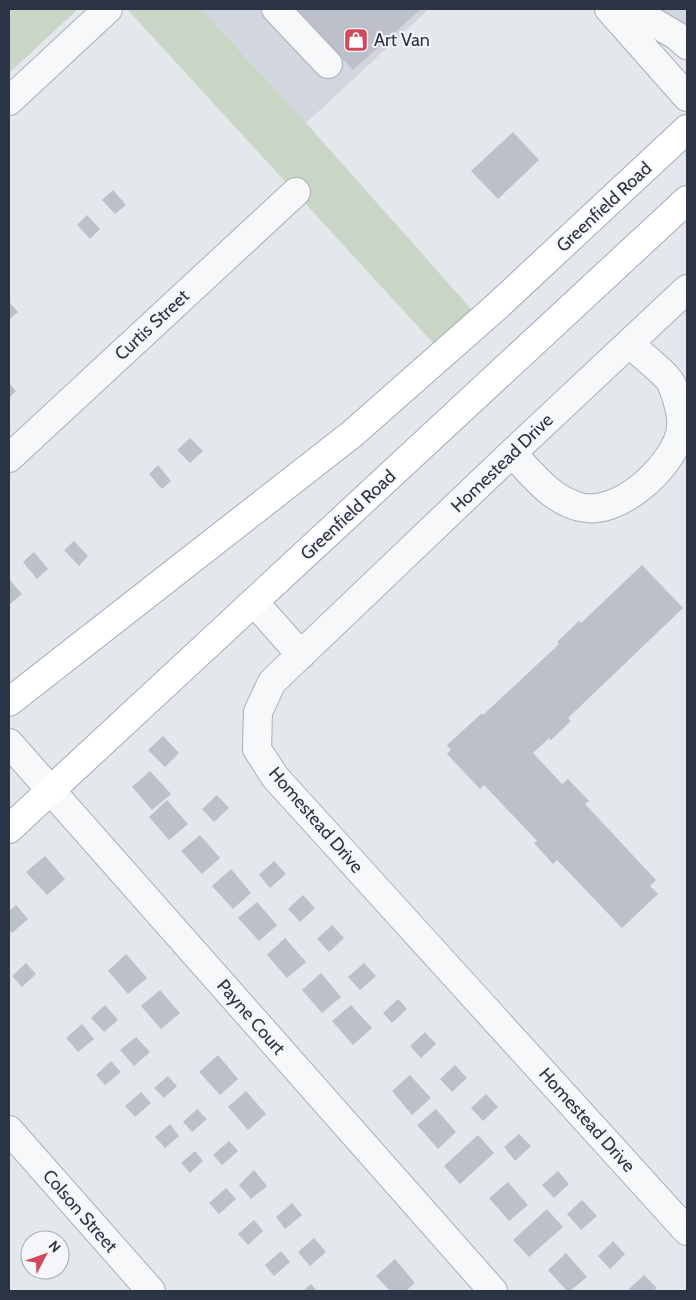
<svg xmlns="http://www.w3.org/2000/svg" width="696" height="1300" font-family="Cabin,sans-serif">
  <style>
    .built { fill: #d2d6de }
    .green { fill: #c9d6c5 }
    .building { fill: #bbc0ca }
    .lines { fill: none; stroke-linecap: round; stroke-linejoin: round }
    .minor-casing { stroke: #a9aeb7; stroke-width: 30 }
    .major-casing { stroke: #a3abb8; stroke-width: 30 }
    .minor { stroke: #f7f8fa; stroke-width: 28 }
    .major { stroke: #fff; stroke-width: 28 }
    .labels { text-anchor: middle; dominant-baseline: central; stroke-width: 4; stroke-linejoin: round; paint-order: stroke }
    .poi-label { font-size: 18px; fill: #2b3445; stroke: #f4f6f9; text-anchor: start }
    .street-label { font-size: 18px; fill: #2b3445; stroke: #f4f6f9 }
  </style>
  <rect width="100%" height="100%" fill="#e4e7ec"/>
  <path class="built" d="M201,9H429L306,123Z
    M652,9H687V34Z"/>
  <path class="green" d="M9,9H78L9,73Z
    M127,9H201L306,123L472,310L434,344Z"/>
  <path class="building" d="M297,9H421L353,70Z
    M513,132L539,160L498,199L471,171Z
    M113,190L126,205L115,214L102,200Z
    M87,215L100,229L90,239L77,225Z
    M9,302L18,312L9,320Z
    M9,383L16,391L9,398Z
    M190,438L203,451L190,463L177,450Z
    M158,465L171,481L162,489L149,474Z
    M74,541L88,556L79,566L64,550Z
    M34,552L48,569L37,579L23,562Z
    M642,565L683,608L568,718L571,721L551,740L549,738L533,753L562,784L568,779L589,801L585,804L656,880L650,886L658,894L622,928L557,860L553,864L534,843L537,841L484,785L480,789L447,754L451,750L447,745L482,713L483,715L559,644L557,642L579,621L581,623Z
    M9,579L22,594L10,604L9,603Z
    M163,736L179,753L165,767L148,750Z
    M150,771L171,794L152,810L132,787Z
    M217,795L229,808L214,822L202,809Z
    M167,800L188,824L169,840L149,817Z
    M200,835L220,858L202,874L181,851Z
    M45,856L65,879L47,895L26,872Z
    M274,861L286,874L270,888L259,875Z
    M231,869L251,893L233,909L212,886Z
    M303,895L315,908L300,922L288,909Z
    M257,902L277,925L259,941L238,918Z
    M16,905L28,919L12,933L9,929V911Z
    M332,925L344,938L329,952L317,939Z
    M285,938L306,962L287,978L267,955Z
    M126,954L147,978L128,994L108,971Z
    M26,963L36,974L22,987L12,976Z
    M364,963L376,976L360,990L348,977Z
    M321,973L341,997L322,1013L302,990Z
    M160,990L180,1013L161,1029L141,1006Z
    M398,999L407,1009L392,1023L383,1013Z
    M105,1005L118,1020L104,1032L91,1018Z
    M351,1005L372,1028L353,1045L332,1021Z
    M82,1024L94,1039L78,1052L66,1038Z
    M425,1032L436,1044L421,1058L410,1046Z
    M136,1037L150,1052L134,1066L120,1050Z
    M218,1055L238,1079L220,1095L199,1072Z
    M111,1061L121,1072L105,1085L96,1075Z
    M455,1065L467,1078L452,1092L440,1079Z
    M410,1075L431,1098L412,1115L392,1091Z
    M168,1076L177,1086L164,1098L154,1088Z
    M246,1091L266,1114L248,1130L228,1107Z
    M141,1092L151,1103L135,1117L125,1106Z
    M486,1094L498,1107L483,1121L471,1108Z
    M197,1109L207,1119L192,1132L183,1122Z
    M436,1109L456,1132L438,1149L417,1125Z
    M170,1124L179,1136L165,1148L155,1137Z
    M519,1134L531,1146L515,1161L504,1147Z
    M478,1135L494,1153L460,1184L444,1166Z
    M229,1141L238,1151L222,1165L213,1155Z
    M195,1151L203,1161L190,1173L181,1163Z
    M254,1170L267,1186L251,1199L239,1185Z
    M558,1171L569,1184L554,1198L542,1185Z
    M508,1182L528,1205L509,1221L489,1198Z
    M226,1188L236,1199L219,1214L209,1203Z
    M582,1200L597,1216L581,1230L567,1214Z
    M292,1203L302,1215L285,1229L276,1217Z
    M547,1209L563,1227L529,1257L513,1240Z
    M254,1220L263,1231L248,1245L238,1234Z
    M314,1238L326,1252L310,1266L298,1252Z
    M613,1241L625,1254L610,1269L598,1256Z
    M281,1251L290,1262L274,1276L265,1265Z
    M566,1253L587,1277L570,1291H567L548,1270Z
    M395,1259L415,1283L406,1291H390L376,1276Z
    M644,1275L657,1288L653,1291H631L629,1289Z
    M311,1284L317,1291H303Z"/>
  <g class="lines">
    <defs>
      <path id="minor" d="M276,9L328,64
        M609,9L687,97
        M631,9L677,36L687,45
        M9,101L108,9
        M687,289L512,453L272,682L258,712L257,749L275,777L687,1231
        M512,453C532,474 551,500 580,507C618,517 670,469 680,434C684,418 678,400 672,385C669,376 638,352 629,343
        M9,458L296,192
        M254,602L301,655
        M9,743L493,1291
        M9,1130L151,1291"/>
      <path id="major" d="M9,702L352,434L495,308L687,129
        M9,829L687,200"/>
    </defs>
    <use href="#minor" class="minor-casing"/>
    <use href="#major" class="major-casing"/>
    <use href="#minor" class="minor"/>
    <use href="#major" class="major"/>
  </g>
  <defs>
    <symbol id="shop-square" viewBox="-11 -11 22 22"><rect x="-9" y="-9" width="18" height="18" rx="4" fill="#d1495b" stroke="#f4f6f9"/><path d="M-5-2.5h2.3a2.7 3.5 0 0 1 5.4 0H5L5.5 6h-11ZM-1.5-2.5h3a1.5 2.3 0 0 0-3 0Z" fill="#fff"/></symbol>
  </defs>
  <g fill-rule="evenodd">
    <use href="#shop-square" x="342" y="26" width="28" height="28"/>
  </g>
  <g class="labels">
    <g class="poi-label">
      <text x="374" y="40">Art Van</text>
    </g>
    <g class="street-label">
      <text transform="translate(604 207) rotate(-43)">Greenfield Road</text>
      <text transform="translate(152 325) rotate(-43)">Curtis Street</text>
      <text transform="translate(502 463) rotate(-44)">Homestead Drive</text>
      <text transform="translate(348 515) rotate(-43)">Greenfield Road</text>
      <text transform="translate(316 820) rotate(49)">Homestead Drive</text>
      <text transform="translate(251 1017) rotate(49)">Payne Court</text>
      <text transform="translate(587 1120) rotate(48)">Homestead Drive</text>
      <text transform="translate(80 1211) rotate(49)">Colson Street</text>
    </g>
  </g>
  <rect width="696" height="1300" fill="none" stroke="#2b3445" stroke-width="20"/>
  <g transform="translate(45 1255) rotate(49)"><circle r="24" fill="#f4f6f9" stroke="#a4a8b1"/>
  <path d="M0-4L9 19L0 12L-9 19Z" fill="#d1495b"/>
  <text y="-8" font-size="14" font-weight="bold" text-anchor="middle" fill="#2b3445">N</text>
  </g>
</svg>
